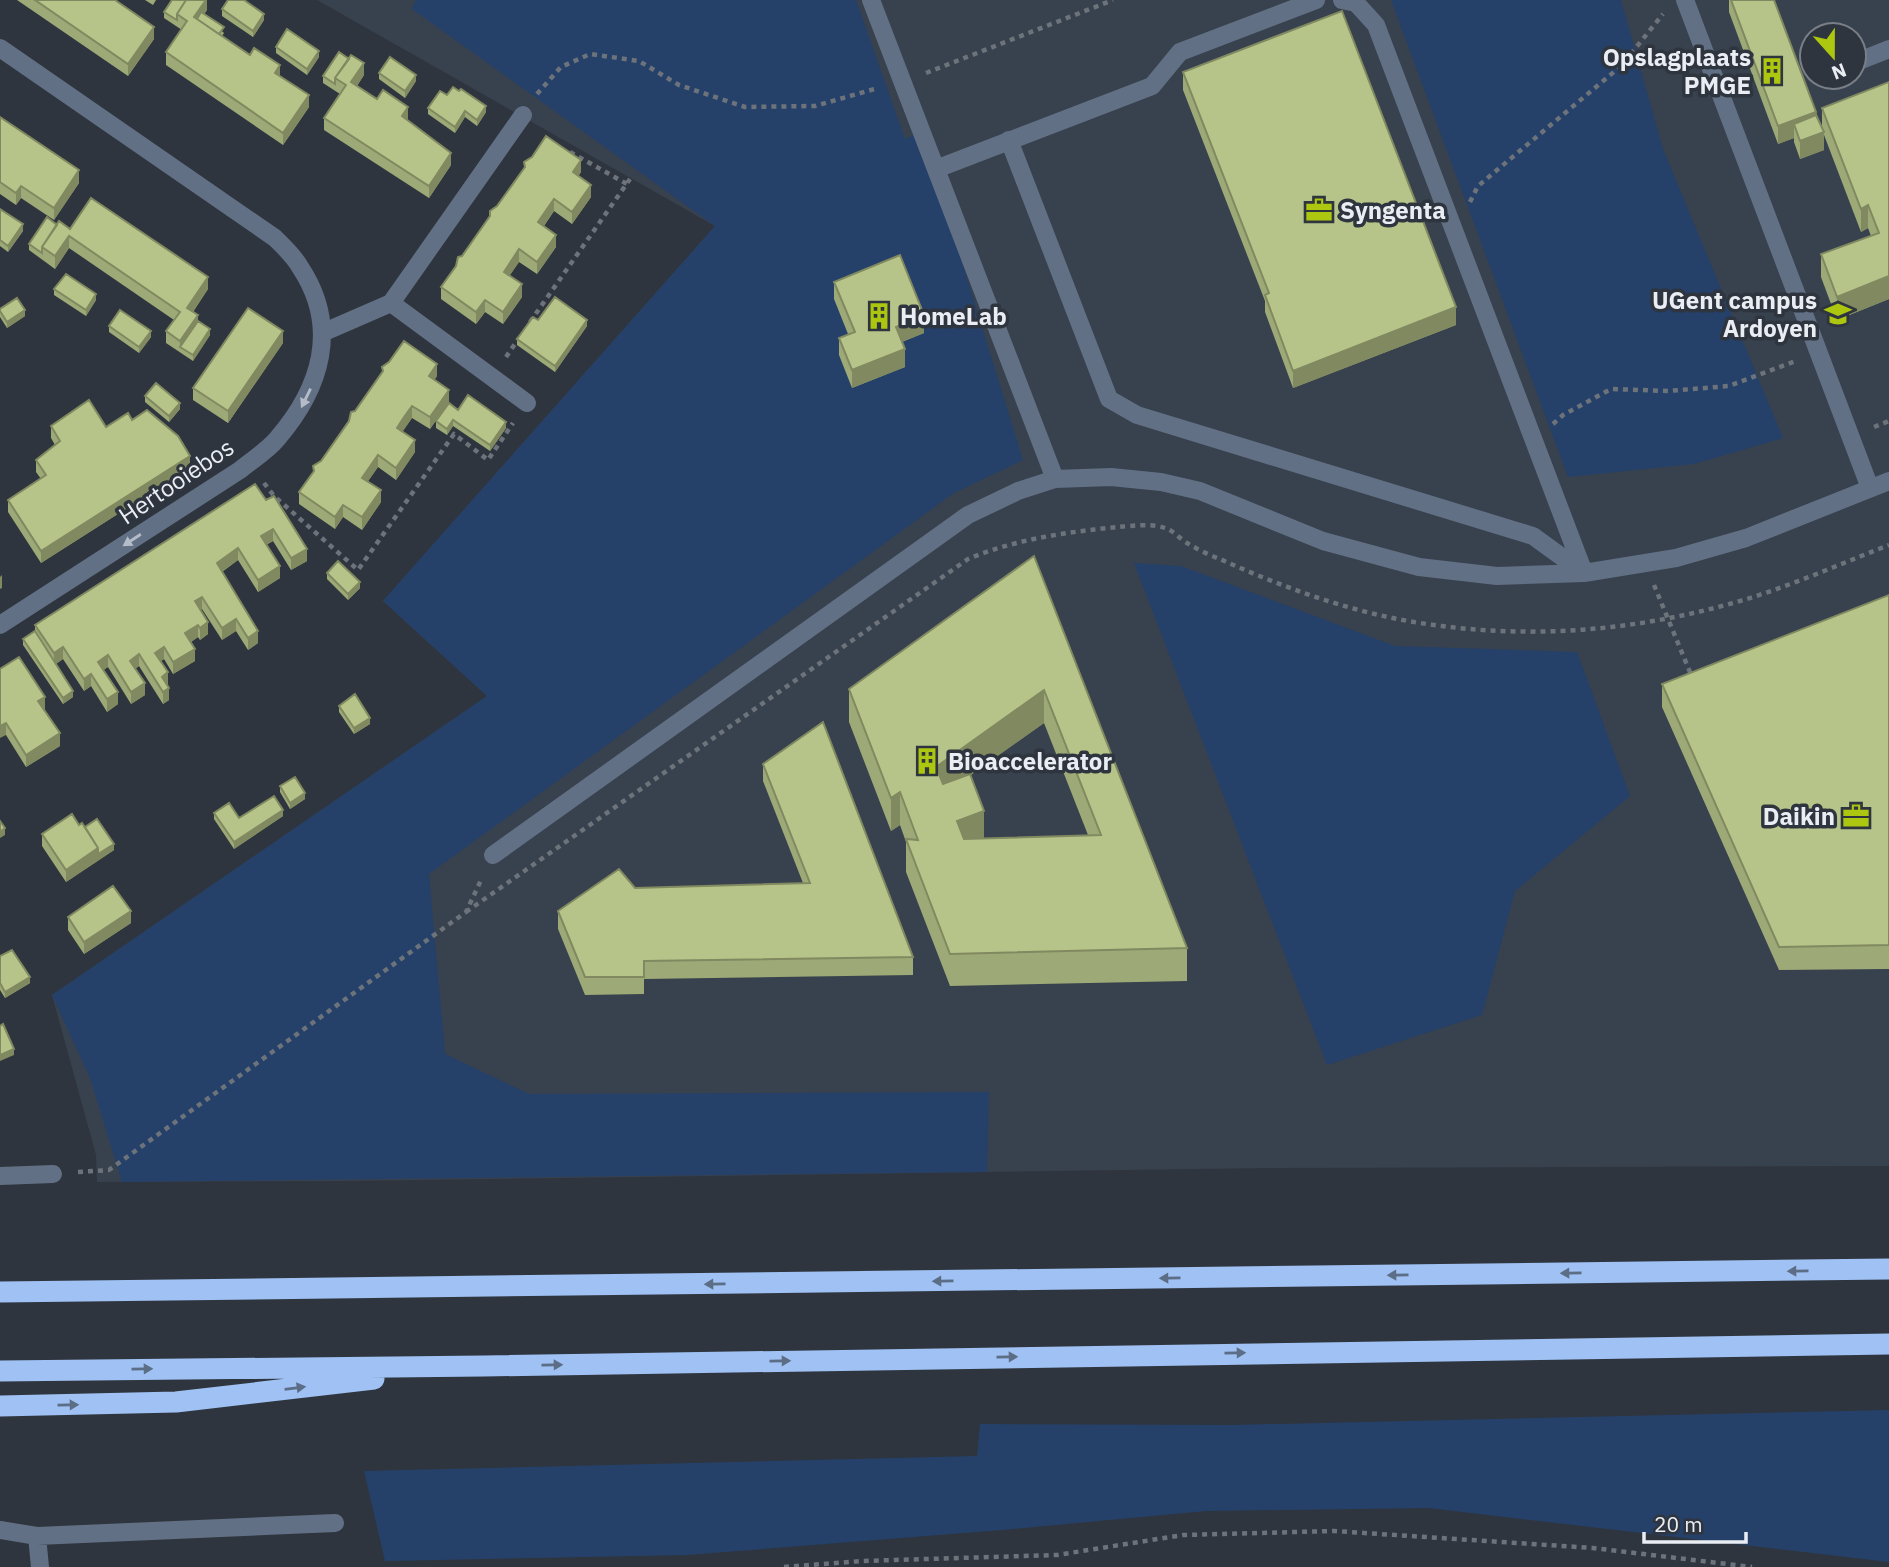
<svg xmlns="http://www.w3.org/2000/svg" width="1889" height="1567" font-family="'IBM Plex Sans',sans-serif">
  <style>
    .built { fill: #38414e; fill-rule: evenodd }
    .green { fill: #25416a }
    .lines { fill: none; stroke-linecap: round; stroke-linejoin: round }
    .path { stroke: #6d737b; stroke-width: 4.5; stroke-dasharray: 5 5; stroke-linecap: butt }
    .minor { stroke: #627085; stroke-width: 18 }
    .highway { stroke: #9fc1f3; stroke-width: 21 }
    .wall { fill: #9da976; fill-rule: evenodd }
    .shaded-wall { fill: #808960 }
    .building { fill: #b7c489; stroke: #808960; stroke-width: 2; fill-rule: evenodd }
    .oneway { fill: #b4bcc8 }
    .oneway2 { fill: #5c6d86 }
    .labels { text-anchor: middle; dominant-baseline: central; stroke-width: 7; stroke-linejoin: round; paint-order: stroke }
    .poi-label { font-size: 24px; font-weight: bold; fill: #eaeef4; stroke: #2f353e; text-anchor: end }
    .street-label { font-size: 24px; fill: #eaeef4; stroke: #2f353e }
  </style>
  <rect width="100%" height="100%" fill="#2f353e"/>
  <path class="built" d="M317,0H1889V1166L1276,1168L342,1181L97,1182L96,1155L52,995L487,696L383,601L715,226ZM1812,35H1854V77H1812Z"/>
  <path class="green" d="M416,0H856L905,139L922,132L1023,460L954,493L429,874L445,1054L529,1094L989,1092L987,1172L122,1182L90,1078L52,995L487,696L383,601L715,226L412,9Z
    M1391,0H1621L1663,149L1783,438L1694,464L1568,477Z
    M1134,563L1181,566L1395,646L1577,652L1630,796L1515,891L1482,1015L1327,1065Z
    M1889,1410V1562L1429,1508L1206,1511L1002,1530L687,1555L385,1561L364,1471L977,1456L980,1424L1232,1425Z"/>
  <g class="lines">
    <path class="path" d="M926,73L1113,0
      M537,94L561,67L590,54L639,61L679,85L745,107L815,106L878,88
      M570,152L627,184
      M1470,202L1478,186L1621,66L1663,14
      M530,322L630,179
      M506,357L519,338
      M1553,424L1563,415L1611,389L1668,391L1729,386L1796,361
      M1874,427L1889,421
      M264,483L274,496L358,570L454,434L488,460L513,423
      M1654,585L1692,677
      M466,912L968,559C1016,539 1067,532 1118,527C1131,526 1152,523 1165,528C1173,530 1180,539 1187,543C1197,549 1209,555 1220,559C1291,591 1364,617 1442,626C1542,639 1644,629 1740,601C1791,586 1840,564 1889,545
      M78,1172L109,1170L466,912L482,878
      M784,1567L862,1561L1057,1555L1183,1535L1334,1531L1593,1548L1752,1567"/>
    <path class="minor" d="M871,0L1055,479
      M1342,0L1356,3L1376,25L1583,570
      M1685,0L1870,488
      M0,48L275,238C284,247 294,256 300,267C340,327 321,388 277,439C267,451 252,460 240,470L0,625
      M1854,63L1889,49
      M1009,140L1109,399L1137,415L1533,536L1584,573
      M936,169L1152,86L1180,52L1316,0
      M391,303L527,403
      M322,333L391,303L523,115
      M493,855L968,515L1018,491L1055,479L1111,477L1161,482L1200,491L1323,541L1419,567L1497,576L1584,573L1676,558L1746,538L1889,481
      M0,1176L53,1174
      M0,1530L37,1536L40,1567
      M37,1536L335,1523"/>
    <path class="highway" d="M0,1292L1889,1269
      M0,1371L484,1366L1889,1344
      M0,1406L176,1402L374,1379"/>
  </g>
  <path class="wall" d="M17,0H115L154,39L128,76Z
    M145,0H156L153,5Z
    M207,0V10L204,14L224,33L222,36L280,76L309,107L283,145L166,65V52L182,30L164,18V12Z
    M1729,0H1774L1822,128V108L1889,82V299L1837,320L1821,277V254L1871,236L1868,228L1861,232L1824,135V150L1800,159L1794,142V138L1778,144L1729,12Z
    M222,9L264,20L253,37L222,16Z
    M276,47L319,57L307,75L276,53Z
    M1183,72L1456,325L1293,388L1265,312V301L1183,90Z
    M379,73L416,81L405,98L379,79Z
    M364,75L357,86L408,119L407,120L451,165L429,198L324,130V118L340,94L323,83V76Z
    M447,95L486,112L477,126L465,117L455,133L428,114V108Z
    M0,117L79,183L54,220L21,198L16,205L0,194Z
    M524,162L581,172L578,176L591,197L572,224L554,211L544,226L556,247L537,274L519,262L509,276L522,297L503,324L485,312L476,324L441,299V287L490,217V211L497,206L524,168Z
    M0,209L23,231L8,252L0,246Z
    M57,225L70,229L208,289L193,312L198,321L210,335L193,361L166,343V331L174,320L69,248L55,269L29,250V244Z
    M834,282L924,333L902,342L905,367L852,388L839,355V338L848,334L834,299Z
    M54,289L96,300L86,316L54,295Z
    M0,309L25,316L7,328L0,317Z
    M538,320L587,326L555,372L517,345V339Z
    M109,326L151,337L139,353L109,332Z
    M283,343L228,423L193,400V388Z
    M437,376L434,380L449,402L430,429L412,418L404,429L402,431L415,452L396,480L378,467L368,481L381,502L362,530L343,517L335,529L299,504V492L313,472V466L321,461L355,411Z
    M145,396L180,409L169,422L145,402Z
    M458,410L506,428L490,451L453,426L447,435L436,428V421Z
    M132,420L190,468L41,563L8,512V500L41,479L36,472V460L55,445L51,438V426L106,427Z
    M255,484L307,561L291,570L273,541L266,545L280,578L258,592L238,560L222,572L258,643L248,650L236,631L222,640L202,609L200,610L208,634L200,640L198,637L191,642L195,661L173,674L164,659L161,661L168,684L169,700L163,704L139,666L135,669L145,695L131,704L108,667L103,670L118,704L107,712L91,686L84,691L63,659L56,664L73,697L63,704L23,645V639L35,631V625Z
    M1034,556L1187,948V981L950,986L906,872V842L900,825L891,831L849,722V689ZM1044,723L1088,835L984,839L970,775Z
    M327,573L360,588L348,600L327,579Z
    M1889,595V969L1779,970L1662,707V684Z
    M0,669L45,709L44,710L60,746L26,767L6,735Z
    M339,706L370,724L354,734L339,712Z
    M763,764L913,957V975L644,979V994L585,995L558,929V911L635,888L803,883L763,781Z
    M280,786L305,799L290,809L280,792Z
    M214,813L239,818L283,816L234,849L214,819Z
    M79,825L85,827L114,850L66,882L42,846V834Z
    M68,917L131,923L84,954L68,930Z
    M0,956L30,983L5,998L0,990Z"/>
  <path class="shaded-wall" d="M206,0H207V10L197,25L194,17Z
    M264,14V20L253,37V31Z
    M154,27V39L128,76V64Z
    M319,51V57L307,75V69Z
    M364,63V75L351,94V82Z
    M280,65V77L275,73Z
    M416,75V81L405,98V91Z
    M309,95V107L283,145V133Z
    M486,106V112L477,126V120Z
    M408,107V119L402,128V116Z
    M465,111V117L455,133V127Z
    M1816,112V130L1794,124V138L1778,144V126Z
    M1824,132V150L1800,159V141Z
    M451,153V165L429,198V186Z
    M581,160V172L573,184V172Z
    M79,170V183L54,220V208Z
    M591,185V197L572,224V212Z
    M21,186V198L16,205V193Z
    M554,199V211L538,234V222Z
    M1868,205V228L1861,232V209Z
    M23,224V231L8,252V246Z
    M556,235V247L537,274V262Z
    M69,236V248L55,269V256Z
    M519,249V262L504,284V272Z
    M1889,276V299L1837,320V297Z
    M208,277V289L187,320V308Z
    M522,284V297L503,324V312Z
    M96,294V300L86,316V310Z
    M485,300V312L476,324V312Z
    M1456,307V325L1293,388V371Z
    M25,310V316L7,328V322Z
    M198,315V328L180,347V341Z
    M924,315V333L896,344V327Z
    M587,320V326L555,372V366Z
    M210,329V335L193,361V355Z
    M151,331V337L139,353V347Z
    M283,331V343L228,423V411Z
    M905,349V367L852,388V370Z
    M437,364V376L429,388V376Z
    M449,390V402L430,429V417Z
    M180,403V409L169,422V416Z
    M412,406V418L397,440V428Z
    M453,420V426L447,435V429Z
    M506,422V428L490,451V445Z
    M415,440V452L396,480V468Z
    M378,455V467L362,490V478Z
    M190,456V468L41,563V551Z
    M381,490V502L362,530V517Z
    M343,505V517L335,529V517Z
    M273,529V541L261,548V536Z
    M238,548V560L217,575V563Z
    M307,549V561L291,570V558Z
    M280,566V578L258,592V580Z
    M2,575V588L0,589V577Z
    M360,582V588L348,600V594Z
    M202,597V609L195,614V601Z
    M236,619V631L222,640V628Z
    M208,622V634L200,640V628Z
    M198,625V637L185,646V633Z
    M258,631V643L248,650V638Z
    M63,647V659L54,665V653Z
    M164,647V659L155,665V653Z
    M195,649V661L173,674V662Z
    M139,654V666L130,673V661Z
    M108,655V667L98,674V662Z
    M168,672V684L162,689V677Z
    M91,674V686L84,691V679Z
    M145,683V695L131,704V692Z
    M169,688V700L163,704V692Z
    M1044,690V723L936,800V767Z
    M73,691V697L63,704V698Z
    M118,692V704L107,712V699Z
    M45,697V709L38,713V701Z
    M370,718V724L354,734V728Z
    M6,723V735L0,738V726Z
    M60,733V746L26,767V755Z
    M900,792V825L891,831V798Z
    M305,793V799L290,809V803Z
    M283,810V816L234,849V842Z
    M984,811V844L957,854V821Z
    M5,828V835L0,838V832Z
    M114,844V850L66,882V870L98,848Z
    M131,911V923L84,954V942Z
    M30,977V983L5,998V992Z
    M14,1049V1055L0,1061V1055Z"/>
  <path class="building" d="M35,0H115L154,27L128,64Z
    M172,0H186L177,14V20L164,12Z
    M186,0H206L194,17L250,55L254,48L280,65L275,73L309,95L283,133L166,52L187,21L177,14Z
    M228,0H244L264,14L253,31L222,9Z
    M1731,0H1774L1816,112L1778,126Z
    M1342,11L1456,307L1293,371L1265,295L1269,293L1183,72Z
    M201,12L224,27L219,34L197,19Z
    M287,29L319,51L307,69L276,47Z
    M339,52L349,59L335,78V84L323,76Z
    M351,55L364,63L351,82L377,99L383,90L408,107L402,116L451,153L429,186L324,118L346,85L335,78Z
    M390,57L416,75L405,91L379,73Z
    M1889,82V276L1837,297L1821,254L1879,233L1868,205L1861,209L1822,108Z
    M453,87L459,91L461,89L486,106L477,120L465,111L455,127L428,108L440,91L447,95Z
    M1816,115L1824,132L1800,141L1794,124Z
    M0,117L79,170L54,208L21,186L16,193L0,182Z
    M546,136L581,160L573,172L591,185L572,212L554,199L538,222L556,235L537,262L519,249L504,272L522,284L503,312L485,300L476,312L441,287L456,266L458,257L462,256L490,216V211L497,206L525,167L524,162L532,157Z
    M91,198L208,277L187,308L198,315L180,341L166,331L180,312L69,236L55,256L42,247L59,221L70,229Z
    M0,209L23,224L8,246L0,240Z
    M47,217L57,225L42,247V253L29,244Z
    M900,255L924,315L896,327L905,349L852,370L839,338L855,332L834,282Z
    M66,274L96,294L86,310L54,289Z
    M555,297L587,320L555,366L517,339L533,317L538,320Z
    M17,298L25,310L7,322L0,311V309Z
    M248,308L283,331L228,411L193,388Z
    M120,310L151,331L139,347L109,326Z
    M198,321L210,329L193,355L180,347Z
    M404,341L437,364L429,376L449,390L430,417L412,406L404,417L397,428L415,440L396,468L378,455L362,478L381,490L362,517L343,505L335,517L299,492L314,471L313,466L321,461L349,421L351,412L355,411L383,371L382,367L389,362Z
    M156,383L180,403L169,416L145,396Z
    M468,395L506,422L490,445L453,420L447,429L436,421L449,403L458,410Z
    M89,400L106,427L128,413L132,420L147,410L178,436L190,456L41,551L8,500L46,475L36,460L60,441L51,426Z
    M255,484L266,500L274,496L307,549L291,558L273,529L261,536L280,566L258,580L238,548L217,563L258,631L248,638L236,619L222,628L202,597L195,601L208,622L200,628L198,625L185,633L195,649L173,662L164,647L155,653L168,672L162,677L169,688L163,692L139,654L130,661L145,683L131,692L108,655L98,662L118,692L107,699L91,674L84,679L63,647L54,653L35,625Z
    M1034,556L1187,948L950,954L906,839L918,840L900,792L891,798L849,689ZM1044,690L1101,835L964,839L957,821L984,811L970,774L943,784L936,767Z
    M338,561L360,582L348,594L327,573Z
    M1889,595V945L1779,947L1662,684Z
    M35,631L73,691L63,698L23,639Z
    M19,657L45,697L38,701L60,733L26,755L6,723L0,726V669Z
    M355,694L370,718L354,728L339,706Z
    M823,722L913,957L644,961V977H585L558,911L619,869L635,888L810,883L763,764Z
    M295,777L305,793L290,803L280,786Z
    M274,796L283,810L234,842L214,813L229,803L239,818Z
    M72,814L79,825L82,823L98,848L66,870L42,834Z
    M97,819L114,844L98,854V848L85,827Z
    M0,821L5,828L0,832Z
    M113,886L131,911L84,942L68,917Z
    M12,950L30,977L5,992L0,983V956Z
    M3,1024L14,1049L0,1055V1026Z"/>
  <defs><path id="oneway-solid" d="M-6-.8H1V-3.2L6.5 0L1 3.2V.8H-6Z" transform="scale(1.75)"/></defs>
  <g class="oneway">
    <use href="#oneway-solid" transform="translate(306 398) rotate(116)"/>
    <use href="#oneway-solid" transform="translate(132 540) rotate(147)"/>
  </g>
  <g class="oneway2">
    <use href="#oneway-solid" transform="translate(1798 1271) rotate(179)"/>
    <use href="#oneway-solid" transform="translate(1571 1273) rotate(179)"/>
    <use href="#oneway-solid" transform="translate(1398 1275) rotate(179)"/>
    <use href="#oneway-solid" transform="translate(1170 1278) rotate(179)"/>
    <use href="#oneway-solid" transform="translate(943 1281) rotate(179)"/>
    <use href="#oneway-solid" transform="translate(715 1284) rotate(179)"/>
    <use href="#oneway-solid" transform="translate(1235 1353) rotate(-1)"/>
    <use href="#oneway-solid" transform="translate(1007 1357) rotate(-1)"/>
    <use href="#oneway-solid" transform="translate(780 1361) rotate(-1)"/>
    <use href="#oneway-solid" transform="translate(552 1365) rotate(-1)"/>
    <use href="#oneway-solid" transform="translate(142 1369) rotate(-1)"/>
    <use href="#oneway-solid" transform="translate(295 1388) rotate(-7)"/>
    <use href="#oneway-solid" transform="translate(68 1405) rotate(-1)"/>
  </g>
  <defs>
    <symbol id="building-bare" viewBox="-9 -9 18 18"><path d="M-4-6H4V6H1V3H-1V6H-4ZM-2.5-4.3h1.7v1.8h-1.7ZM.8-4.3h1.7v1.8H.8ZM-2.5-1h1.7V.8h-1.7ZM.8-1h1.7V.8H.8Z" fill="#adc60f" stroke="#2f353e" stroke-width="2.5" paint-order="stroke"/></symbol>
    <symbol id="office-bare" viewBox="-9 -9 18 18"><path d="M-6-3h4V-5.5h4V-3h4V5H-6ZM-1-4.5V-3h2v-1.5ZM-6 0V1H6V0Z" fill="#adc60f" stroke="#2f353e" stroke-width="2.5" paint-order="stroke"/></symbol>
    <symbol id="university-bare" viewBox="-9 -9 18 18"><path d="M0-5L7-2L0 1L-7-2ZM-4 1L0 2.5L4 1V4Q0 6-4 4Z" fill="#adc60f" stroke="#2f353e" stroke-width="2.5" paint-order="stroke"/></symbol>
  </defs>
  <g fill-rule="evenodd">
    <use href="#building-bare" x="1753" y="52" width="38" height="38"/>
    <use href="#office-bare" x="1300" y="191" width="38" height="38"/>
    <use href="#university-bare" x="1819" y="295" width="38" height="38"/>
    <use href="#building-bare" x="860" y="297" width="38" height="38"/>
    <use href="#building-bare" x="908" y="742" width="38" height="38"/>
    <use href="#office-bare" x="1837" y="797" width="38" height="38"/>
  </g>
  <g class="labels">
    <g class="poi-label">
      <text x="1751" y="57">Opslagplaats<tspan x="1751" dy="28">PMGE</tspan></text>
      <text x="1340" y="210" text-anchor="start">Syngenta</text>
      <text x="1817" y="300">UGent campus<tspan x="1817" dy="28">Ardoyen</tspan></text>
      <text x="900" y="316" text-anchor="start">HomeLab</text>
      <text x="948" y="761" text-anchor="start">Bioaccelerator</text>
      <text x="1835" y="816">Daikin</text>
    </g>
    <g class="street-label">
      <text transform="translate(176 481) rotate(-34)">Hertooiebos</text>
    </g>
  </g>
  <g transform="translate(1833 56) rotate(159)"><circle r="33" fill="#2f353e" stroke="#7a7f87" stroke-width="2"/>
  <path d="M0-5L12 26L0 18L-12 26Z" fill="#adc60f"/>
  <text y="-10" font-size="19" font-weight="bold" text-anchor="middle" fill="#eaeef4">N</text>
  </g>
  <path d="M1644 1532v10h102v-10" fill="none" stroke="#eaeef4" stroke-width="3.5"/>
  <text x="1654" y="1532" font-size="21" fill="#eaeef4" stroke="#2f353e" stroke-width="5" paint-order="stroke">20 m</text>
</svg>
